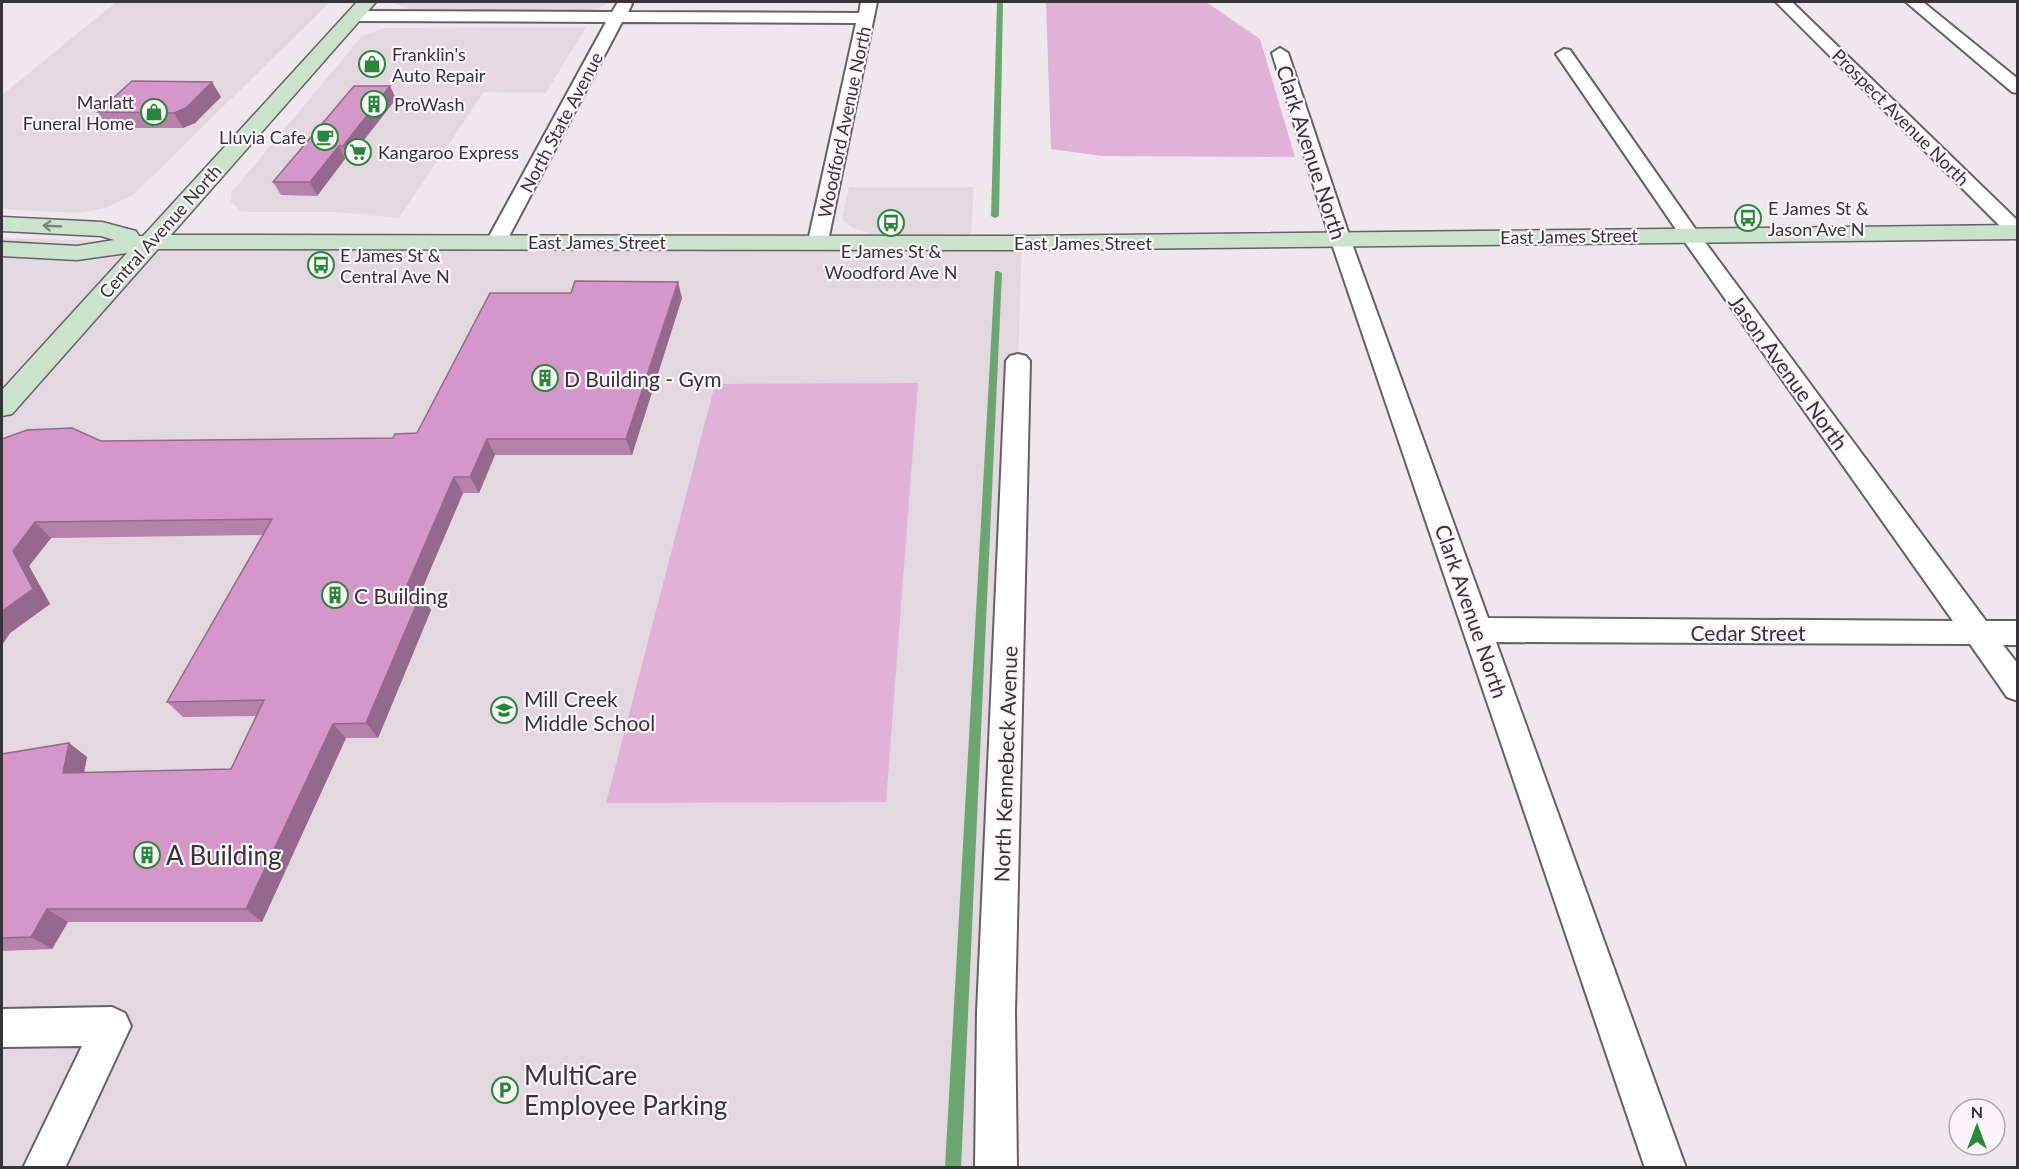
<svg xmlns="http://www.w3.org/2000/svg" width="2019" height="1169" font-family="Lato,sans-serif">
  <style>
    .built { fill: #e3d7e0 }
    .green { fill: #e1b1d7 }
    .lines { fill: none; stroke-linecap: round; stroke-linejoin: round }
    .stream { fill: #6ca670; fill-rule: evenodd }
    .minor-casing { stroke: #666165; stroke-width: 4 }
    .secondary-casing { stroke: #666165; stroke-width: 3 }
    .minor { fill: #fff; fill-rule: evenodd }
    .secondary { fill: #cbe3cd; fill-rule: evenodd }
    .wall { fill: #b781ad }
    .shaded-wall { fill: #95698d }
    .building { fill: #d596c9; stroke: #95698d; stroke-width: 1.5 }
    .oneway { stroke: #79837a }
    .labels { text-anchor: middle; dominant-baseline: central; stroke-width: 4.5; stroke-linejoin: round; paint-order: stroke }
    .far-poi-label { font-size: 18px; fill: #363436; stroke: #fbf5fa; text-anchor: start }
    .far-street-label { font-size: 18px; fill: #363436; stroke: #fbf5fa }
    .street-label { font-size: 21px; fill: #363436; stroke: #fbf5fa }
    .poi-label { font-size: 21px; fill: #363436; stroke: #fbf5fa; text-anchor: start }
    .near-poi-label { font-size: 26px; fill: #363436; stroke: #fbf5fa; text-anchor: start }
  </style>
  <rect width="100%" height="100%" fill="#eee8ed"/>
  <path class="built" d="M116,2H330L133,195L105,208L77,213L2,209V95Z
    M392,2H611L593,11L409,10L410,9Z
    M586,27L546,93L484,92L399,218L334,212H253L241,211L231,202V193L362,36L385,28Z
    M849,187H974L971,234H871L851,227L842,219Z
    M2,238L149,242L1022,243L996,1012V1167H2Z"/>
  <path class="green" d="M1046,2H1206L1260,39L1295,157L1102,156L1051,149Z
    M918,383L886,802L606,803L715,384Z"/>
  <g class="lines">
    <path class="stream" d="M997,2H1003L999,216L995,218L991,216Z
      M995,271H998L1002,273L961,1168H945Z"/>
    <defs>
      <path id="minor" d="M618,2H630L632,4L628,12L859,13L861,2H877L828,241L825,245L818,247L811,245L808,241L856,23L622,22L506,242L503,246L496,248L489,246L486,242L606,22L353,21L345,16L353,11L612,12Z
        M1776,2H1792L2018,221V239L2011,237Z
        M1906,2H1923L2018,79V93L2012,92Z
        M1280,48L1288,53L1351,241L1488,618L1953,621L1682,238L1556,54L1564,49L1570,50L1696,230L1986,621H2018V645H2003L2018,664V701L2007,697L1970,644L1496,642L1686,1168H1645L1331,241L1272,53Z
        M1018,354L1026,356L1030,361L1015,1012L1017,1168H975L977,1012L1006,361L1010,356Z
        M112,1007L125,1013L131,1026L65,1168H23L82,1046L2,1047V1009Z"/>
      <path id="secondary" d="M357,2H376L171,235L1022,236L2018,225V239L1022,250L158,249L12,414L2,416V390L127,253L77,260L2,256V242L77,246L114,240L101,236L2,231V217L102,222L136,231L139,236H143Z"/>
    </defs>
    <use href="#minor" class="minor-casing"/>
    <use href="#secondary" class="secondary-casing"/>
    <use href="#minor" class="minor"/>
    <use href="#secondary" class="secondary"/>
  </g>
  <path class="wall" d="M390,86L396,99L349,159H345L317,196L281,195L273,182Z
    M221,97L195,123L183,128H108L98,112Z
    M682,298L632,455H495L479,493H463L420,594H421L431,610L378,738H346L262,922H68L52,949L2,951V754L69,743L87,757L84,773L231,769L257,716L183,717L167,702L263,535L51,538L29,566L50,604L10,633L2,645V440L101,441L393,438L417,433Z"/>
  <path class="shaded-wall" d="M212,82L221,97L195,123L183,128L174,113Z
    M390,86L396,99L349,159L343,146Z
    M339,146L345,159L317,196L310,182Z
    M678,282L682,298L632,455L626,439Z
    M487,439L495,455L479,493L470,477Z
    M454,477L463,493L413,610L403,595Z
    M35,522L51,538L29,566L50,604L10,633L2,645V611L13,551Z
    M421,594L431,610L378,738L366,723Z
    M333,724L346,738L262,922L246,909Z
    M69,743L87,757L81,787L63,773Z
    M47,909L68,922L52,949L31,937Z"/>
  <path class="building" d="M132,81L212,82L186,108L174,113L98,112Z
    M354,86H390L343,146H339L310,182H273Z
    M575,281L678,282L626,439H487L470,477H454L403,595L421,594L366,723L333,724L246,909H47L31,937L2,938V754L69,743L63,773L231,769L264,700L167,702L272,519L35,522L13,551L33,589L2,611V439L27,430L72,428L101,441L393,438L395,434L417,433L490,293H571Z"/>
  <defs><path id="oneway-shaft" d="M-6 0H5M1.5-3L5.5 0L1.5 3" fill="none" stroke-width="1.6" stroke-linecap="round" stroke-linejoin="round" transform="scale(1.5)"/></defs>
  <use class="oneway" href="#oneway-shaft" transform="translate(52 226) rotate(-177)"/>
  <defs>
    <symbol id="shop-ring" viewBox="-11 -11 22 22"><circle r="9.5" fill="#fbf5fa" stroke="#2a8739" stroke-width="1.5"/><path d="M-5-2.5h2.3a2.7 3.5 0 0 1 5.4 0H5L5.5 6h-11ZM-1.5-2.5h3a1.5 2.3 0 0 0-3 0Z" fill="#2a8739"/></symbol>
    <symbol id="building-ring" viewBox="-11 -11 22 22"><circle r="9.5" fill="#fbf5fa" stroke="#2a8739" stroke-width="1.5"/><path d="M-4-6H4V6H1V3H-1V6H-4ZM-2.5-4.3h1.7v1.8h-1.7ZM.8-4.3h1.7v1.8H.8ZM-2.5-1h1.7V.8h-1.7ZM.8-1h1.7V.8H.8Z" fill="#2a8739"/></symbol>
    <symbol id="cafe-ring" viewBox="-11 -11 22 22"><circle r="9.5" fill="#fbf5fa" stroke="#2a8739" stroke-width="1.5"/><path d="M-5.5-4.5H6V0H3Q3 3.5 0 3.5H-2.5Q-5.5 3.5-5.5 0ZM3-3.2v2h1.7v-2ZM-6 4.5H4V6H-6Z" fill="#2a8739"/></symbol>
    <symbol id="supermarket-ring" viewBox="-11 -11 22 22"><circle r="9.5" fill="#fbf5fa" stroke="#2a8739" stroke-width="1.5"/><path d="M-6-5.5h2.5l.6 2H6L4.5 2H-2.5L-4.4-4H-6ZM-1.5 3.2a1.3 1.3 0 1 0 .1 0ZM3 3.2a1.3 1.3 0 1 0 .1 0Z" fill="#2a8739"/></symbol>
    <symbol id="bus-ring" viewBox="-11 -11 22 22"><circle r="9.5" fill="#fbf5fa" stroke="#2a8739" stroke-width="1.5"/><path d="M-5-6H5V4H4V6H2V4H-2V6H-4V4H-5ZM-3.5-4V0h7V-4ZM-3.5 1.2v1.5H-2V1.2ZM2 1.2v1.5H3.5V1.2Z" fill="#2a8739"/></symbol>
    <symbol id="school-ring" viewBox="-11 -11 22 22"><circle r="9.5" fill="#fbf5fa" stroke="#2a8739" stroke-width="1.5"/><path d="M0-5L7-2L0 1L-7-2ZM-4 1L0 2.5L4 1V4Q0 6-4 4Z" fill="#2a8739"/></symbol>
    <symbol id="parking-ring" viewBox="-11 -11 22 22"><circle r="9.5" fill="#fbf5fa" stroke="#2a8739" stroke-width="1.5"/><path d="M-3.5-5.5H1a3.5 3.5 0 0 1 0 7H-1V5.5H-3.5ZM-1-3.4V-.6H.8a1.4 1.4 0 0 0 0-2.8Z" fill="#2a8739"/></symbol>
  </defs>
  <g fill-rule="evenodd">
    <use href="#shop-ring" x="357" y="49" width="30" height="30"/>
    <use href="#building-ring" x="359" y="89" width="30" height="30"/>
    <use href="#shop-ring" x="139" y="97" width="30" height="30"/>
    <use href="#cafe-ring" x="310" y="122" width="30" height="30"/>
    <use href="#supermarket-ring" x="343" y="137" width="30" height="30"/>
    <use href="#bus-ring" x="1733" y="203" width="30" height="30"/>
    <use href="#bus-ring" x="876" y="208" width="30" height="30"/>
    <use href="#bus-ring" x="306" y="250" width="30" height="30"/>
    <use href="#building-ring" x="530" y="363" width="30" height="30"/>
    <use href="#building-ring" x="320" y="580" width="30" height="30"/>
    <use href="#school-ring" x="489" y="695" width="30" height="30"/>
    <use href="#building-ring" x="132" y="840" width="30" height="30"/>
    <use href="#parking-ring" x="490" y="1075" width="30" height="30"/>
  </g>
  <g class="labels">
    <g class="far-poi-label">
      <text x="392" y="54">Franklin's<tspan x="392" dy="21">Auto Repair</tspan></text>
      <text x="134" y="102" text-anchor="end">Marlatt<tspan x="134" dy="21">Funeral Home</tspan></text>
      <text x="394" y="104">ProWash</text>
      <text x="306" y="137" text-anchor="end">Lluvia Cafe</text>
      <text x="378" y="152">Kangaroo Express</text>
      <text x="1768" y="208">E James St &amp;<tspan x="1768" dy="21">Jason Ave N</tspan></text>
      <text x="891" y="251" text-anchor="middle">E James St &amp;<tspan x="891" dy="21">Woodford Ave N</tspan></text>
      <text x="340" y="255">E James St &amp;<tspan x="340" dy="21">Central Ave N</tspan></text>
    </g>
    <g class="far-street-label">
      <text transform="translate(1901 117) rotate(45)">Prospect Avenue North</text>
      <text transform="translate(561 122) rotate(-62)">North State Avenue</text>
      <text transform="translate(844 122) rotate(-78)">Woodford Avenue North</text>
      <text transform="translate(160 231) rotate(-48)">Central Avenue North</text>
      <text transform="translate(1569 236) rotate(-1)">East James Street</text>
      <text x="597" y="242">East James Street</text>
      <text x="1083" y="243">East James Street</text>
    </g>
    <g class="street-label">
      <text transform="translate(1312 152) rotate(72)">Clark Avenue North</text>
      <text transform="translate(1789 372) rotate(54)">Jason Avenue North</text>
      <text transform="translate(1472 611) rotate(71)">Clark Avenue North</text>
      <text x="1748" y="632">Cedar Street</text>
      <text transform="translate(1005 764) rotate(-88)">North Kennebeck Avenue</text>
    </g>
    <g class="poi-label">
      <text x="564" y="378">D Building - Gym</text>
      <text x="354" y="595">C Building</text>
      <text x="524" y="698">Mill Creek<tspan x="524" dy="24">Middle School</tspan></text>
    </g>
    <g class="near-poi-label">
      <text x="166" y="855">A Building</text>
      <text x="524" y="1075">MultiCare<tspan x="524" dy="30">Employee Parking</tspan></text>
    </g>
  </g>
  <rect width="2019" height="1169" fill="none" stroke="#363436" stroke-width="6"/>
  <g transform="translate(1977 1127)"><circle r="28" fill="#fbf5fa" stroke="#aca8ac" stroke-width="1.5"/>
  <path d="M0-4.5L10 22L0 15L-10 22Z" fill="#2a8739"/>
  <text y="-9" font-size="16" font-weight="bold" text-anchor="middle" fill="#363436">N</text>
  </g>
</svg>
